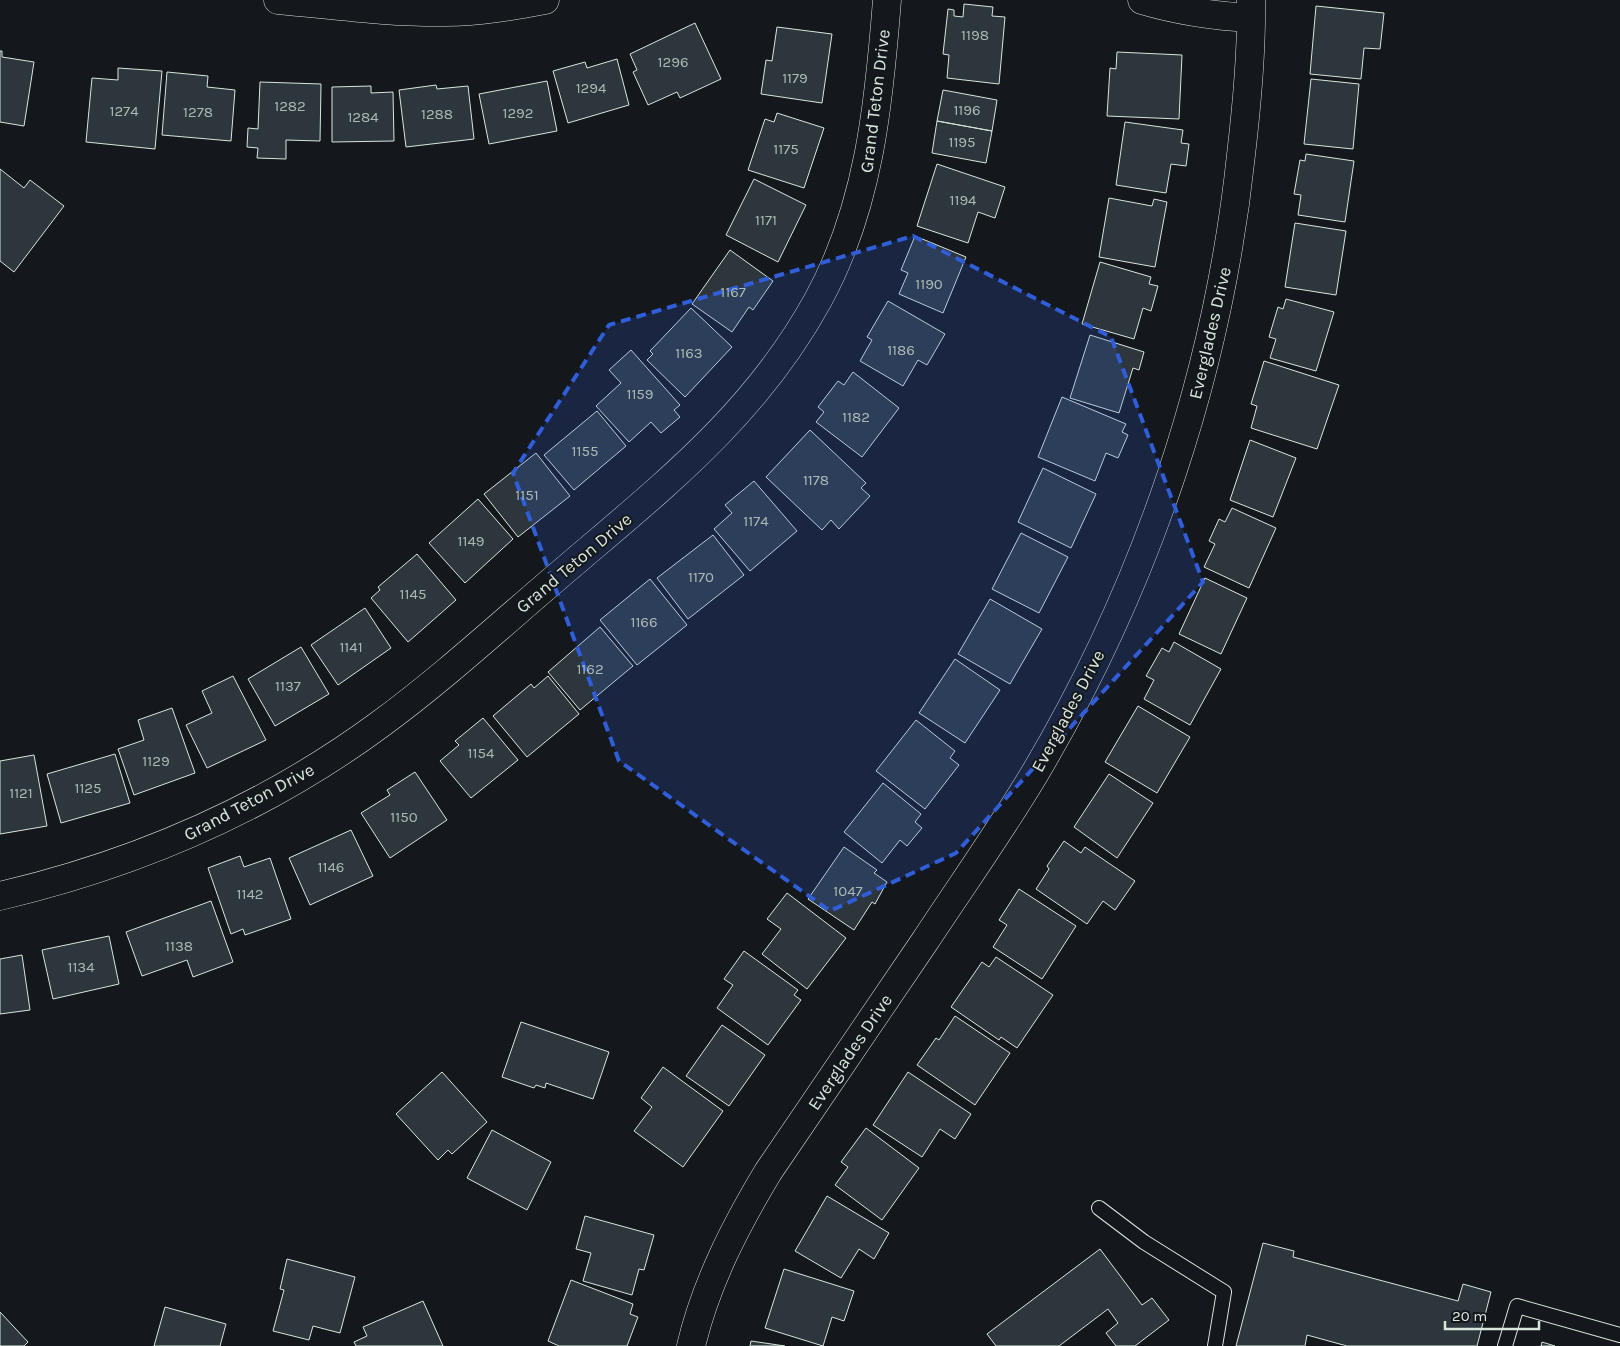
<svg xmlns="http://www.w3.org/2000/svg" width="1620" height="1346" font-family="Karla,sans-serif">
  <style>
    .building { fill: #2c363c; stroke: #d8e6dc }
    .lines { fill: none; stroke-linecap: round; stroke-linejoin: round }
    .service-casing { stroke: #d8e6dc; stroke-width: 16 }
    .minor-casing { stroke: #d8e6dc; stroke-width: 29 }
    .service { stroke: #14181c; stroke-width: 14 }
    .minor { stroke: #14181c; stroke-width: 28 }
    .marked { fill: #305dd8; fill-opacity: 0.2; stroke: #305dd8; stroke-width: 4; stroke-dasharray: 10 6; stroke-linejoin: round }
    .labels { text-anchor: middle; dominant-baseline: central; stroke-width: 4; stroke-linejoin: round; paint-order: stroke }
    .number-label { font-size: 15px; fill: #adbab4 }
    .street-label { font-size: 18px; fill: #d8e6dc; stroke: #14181c }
  </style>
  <rect width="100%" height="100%" fill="#14181c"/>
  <path class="building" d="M964,4L993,7L992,16L1005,17L999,84L947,78L949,55L943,54L948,9L954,10V16L963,17Z
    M1316,6L1384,13L1380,49L1364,48L1361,79L1310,74Z
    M695,23L721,79L680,98L677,92L648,105L633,72L637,70L630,54Z
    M777,27L832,34L822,103L761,94L766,60L772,61Z
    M0,51H2V57L34,62L24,126L0,122Z
    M1117,52L1182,55L1179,119L1107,116L1110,68L1116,69Z
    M617,59L629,105L568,123L553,71L585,62L587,68Z
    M118,68L162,71L155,149L86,142L92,78L118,80Z
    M167,72L208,76L207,87L235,90L231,141L162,135Z
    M1311,79L1359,84L1353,149L1304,144Z
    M547,81L557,131L489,144L479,94Z
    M260,82L321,84L320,141L286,140V159L257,158L258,148L247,147L248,128L258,129Z
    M436,85L437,89L468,86L474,139L406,147L399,90Z
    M371,86V93L393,92L394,141L332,142V87Z
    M943,90L997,100L992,131L937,121Z
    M777,113L824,128L804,188L748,170L765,119L774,122Z
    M937,121L992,131L986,163L932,153Z
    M1125,122L1183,130L1181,143L1189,144L1186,166L1171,164L1166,193L1116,185Z
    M1306,154L1354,161L1345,222L1298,215L1301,195L1294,194L1300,160L1305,161Z
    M937,164L1005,187L995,218L978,212L968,243L917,226Z
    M0,169L24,188L30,180L64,206L14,272L0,261Z
    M754,179L806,205L778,262L726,235Z
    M1109,198L1152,206L1154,199L1167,202L1155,267L1099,257Z
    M1295,223L1346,231L1336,295L1285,287Z
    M915,236L966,257L943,313L899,294L908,273L901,270Z
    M730,250L773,281L753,310L749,307L732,332L692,304Z
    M1100,262L1151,277L1149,284L1158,286L1151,311L1143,308L1134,339L1082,324Z
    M1286,299L1334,312L1316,371L1270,358L1276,339L1269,337L1278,307L1283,309Z
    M888,301L945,334L927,365L918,360L903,386L860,361L872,340L867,337Z
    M691,308L732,347L685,397L647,360L653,354L650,351Z
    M1090,335L1144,352L1139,370L1133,368L1119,413L1070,398Z
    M631,350L680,405L674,410L680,417L661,433L651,422L629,442L596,406L621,383L609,370Z
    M1264,361L1339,385L1317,449L1251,428L1257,406L1251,404Z
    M853,372L899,408L862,457L816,422L824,412L818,407L838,381L844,385Z
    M1062,397L1126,424L1122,432L1128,435L1118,458L1106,453L1095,481L1038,457Z
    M597,411L626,446L574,490L544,455Z
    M810,430L866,483L861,488L870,496L839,529L831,520L822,530L766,477Z
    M1250,440L1296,458L1273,517L1230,500Z
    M536,453L570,496L518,537L484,494Z
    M1043,468L1096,494L1071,548L1018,522Z
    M754,481L797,531L750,571L714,529L732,513L725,505Z
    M478,499L513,539L465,583L429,543Z
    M1232,508L1276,528L1249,588L1204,567L1215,544L1209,541L1219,519L1225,522Z
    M1021,533L1068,557L1039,613L992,589Z
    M713,535L744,575L688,619L657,578Z
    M417,554L456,600L408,642L371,598L380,590L378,587Z
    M1205,578L1247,598L1221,654L1179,634Z
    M650,579L687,625L637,665L600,620Z
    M990,599L1042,629L1010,684L958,654Z
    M365,608L391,648L338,685L311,645Z
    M600,627L633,666L580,710L548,672Z
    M1174,642L1221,669L1190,725L1144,699L1154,680L1146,676L1162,648L1169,652Z
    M301,647L329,694L275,726L248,679Z
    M955,659L1000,690L965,743L919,713Z
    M233,676L266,740L207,768L186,725L212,713L202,691Z
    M548,676L579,714L527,757L493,716L531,684L534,688Z
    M1138,706L1190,737L1157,793L1105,762Z
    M172,708L195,773L134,795L118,749L144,740L138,720Z
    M483,718L518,760L471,798L440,761L459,745L455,741Z
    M916,720L955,751L950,758L959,765L925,809L876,771Z
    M115,754L130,803L61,823L47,774Z
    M34,755L47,826L0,834V761Z
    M415,772L447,820L390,858L361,813L390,795L387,790Z
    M1109,774L1153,803L1117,858L1074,827Z
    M883,783L921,814L915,822L922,828L907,846L900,840L882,863L844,832Z
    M351,830L373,876L310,905L289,858Z
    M1064,841L1081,853L1085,847L1135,881L1115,910L1103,901L1087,924L1036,889L1049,869L1047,866Z
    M844,847L877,870L874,873L887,882L875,904L872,902L854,930L808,899Z
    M240,856L244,867L270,858L291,919L245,935L243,929L231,934L208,868Z
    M1019,889L1076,926L1042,979L993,947L1007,925L999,920Z
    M787,893L846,938L807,989L762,954L781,929L767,919Z
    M211,901L233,962L193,977L187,960L142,976L126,932Z
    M109,936L119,984L53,999L42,950Z
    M744,951L798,990L794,995L801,1000L768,1045L717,1008L733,985L724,979Z
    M22,955L30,1010L0,1014V959Z
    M996,957L1053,995L1017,1048L1001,1037L999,1040L951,1007L982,962L989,967Z
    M955,1016L1010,1053L975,1105L917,1065L936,1038L939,1040Z
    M521,1022L609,1052L593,1099L546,1083L545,1088L536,1085L534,1088L502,1077Z
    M722,1025L765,1055L729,1106L686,1076Z
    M663,1067L723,1111L683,1167L634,1131L652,1107L641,1098Z
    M442,1072L487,1122L452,1154L448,1150L438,1160L396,1114Z
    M908,1072L971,1114L955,1139L940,1129L922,1157L873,1125Z
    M866,1128L919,1168L882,1220L835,1185L848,1167L841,1162Z
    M492,1130L551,1162L527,1210L467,1178Z
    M827,1196L889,1233L874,1259L859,1249L841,1278L795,1251Z
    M585,1216L654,1235L644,1270L639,1269L632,1295L583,1281L591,1253L576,1249Z
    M1263,1243L1294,1251L1293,1257L1458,1301L1463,1284L1491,1292L1477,1346H1347L1307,1335L1305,1346H1236Z
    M1100,1249L1142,1305L1152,1298L1169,1320L1135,1346H1116L1106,1333L1118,1323L1108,1309L1059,1346H996L987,1334Z
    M287,1259L355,1277L340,1333L313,1326L309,1340L273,1331L284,1290L280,1289Z
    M784,1269L854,1291L844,1321L832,1317L823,1346L765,1328Z
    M571,1280L633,1304L630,1314L638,1317L627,1346H559L548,1341Z
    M423,1301L443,1346H356L354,1342L367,1336L363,1327Z
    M165,1307L226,1324L220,1346H154Z
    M0,1312L28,1342L24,1346H0Z
    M751,1341L785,1346H750Z
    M1542,1342L1555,1346H1541Z"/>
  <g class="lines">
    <defs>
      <path id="service" d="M1099,1208L1144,1242L1224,1292L1215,1346
        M1505,1346L1517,1306L1620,1335"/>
      <path id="minor" d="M278,0C334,5 390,13 446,12C480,12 513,6 545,0
        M1142,0C1179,11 1213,16 1251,18
        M0,896C136,864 266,808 379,725C446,676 508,618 571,565C667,483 756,413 818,300C869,207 879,104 887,0
        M691,1346C706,1283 735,1227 768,1172C820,1095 872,1018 925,941C962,885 1001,830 1035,773C1147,584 1218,373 1241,155C1247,104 1252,52 1251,0"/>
    </defs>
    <use href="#service" class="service-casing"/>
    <use href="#minor" class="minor-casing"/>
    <use href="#service" class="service"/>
    <use href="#minor" class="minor"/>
  </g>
  <path class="marked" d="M913,236L1111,337L1203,582L956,853L830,911L619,761L513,473L609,325Z"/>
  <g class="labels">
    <g class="number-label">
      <text x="975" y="35">1198</text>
      <text x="673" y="62">1296</text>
      <text x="795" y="78">1179</text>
      <text x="591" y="88">1294</text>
      <text x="290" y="106">1282</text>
      <text x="967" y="110">1196</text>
      <text x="124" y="111">1274</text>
      <text x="198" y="112">1278</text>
      <text x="518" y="113">1292</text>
      <text x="437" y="114">1288</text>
      <text x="363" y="117">1284</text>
      <text x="962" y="142">1195</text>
      <text x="786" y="149">1175</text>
      <text x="963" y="200">1194</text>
      <text x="766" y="220">1171</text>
      <text x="929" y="284">1190</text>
      <text x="733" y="292">1167</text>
      <text x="901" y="350">1186</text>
      <text x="689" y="353">1163</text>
      <text x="640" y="394">1159</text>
      <text x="856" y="417">1182</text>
      <text x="585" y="451">1155</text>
      <text x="816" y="480">1178</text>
      <text x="527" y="495">1151</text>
      <text x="756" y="521">1174</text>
      <text x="471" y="541">1149</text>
      <text x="701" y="577">1170</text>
      <text x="413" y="594">1145</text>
      <text x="644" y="622">1166</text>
      <text x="351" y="647">1141</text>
      <text x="590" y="669">1162</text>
      <text x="288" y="686">1137</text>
      <text x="481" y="753">1154</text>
      <text x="156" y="761">1129</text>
      <text x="88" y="788">1125</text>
      <text x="21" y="793">1121</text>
      <text x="404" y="817">1150</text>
      <text x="331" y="867">1146</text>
      <text x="848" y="891">1047</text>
      <text x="250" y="894">1142</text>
      <text x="179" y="946">1138</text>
      <text x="81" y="967">1134</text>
    </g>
    <g class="street-label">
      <text transform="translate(875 101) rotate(-83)">Grand Teton Drive</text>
      <text transform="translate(1210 333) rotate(-77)">Everglades Drive</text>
      <text transform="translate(574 563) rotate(-40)">Grand Teton Drive</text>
      <text transform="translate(1068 711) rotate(-62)">Everglades Drive</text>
      <text transform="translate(249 802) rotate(-28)">Grand Teton Drive</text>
      <text transform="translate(850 1052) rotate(-56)">Everglades Drive</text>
    </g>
  </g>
  <path d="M1445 1321v8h94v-8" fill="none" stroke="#d8e6dc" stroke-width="2.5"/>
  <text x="1452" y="1321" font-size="15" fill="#d8e6dc" stroke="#14181c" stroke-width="4" paint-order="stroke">20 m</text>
</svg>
